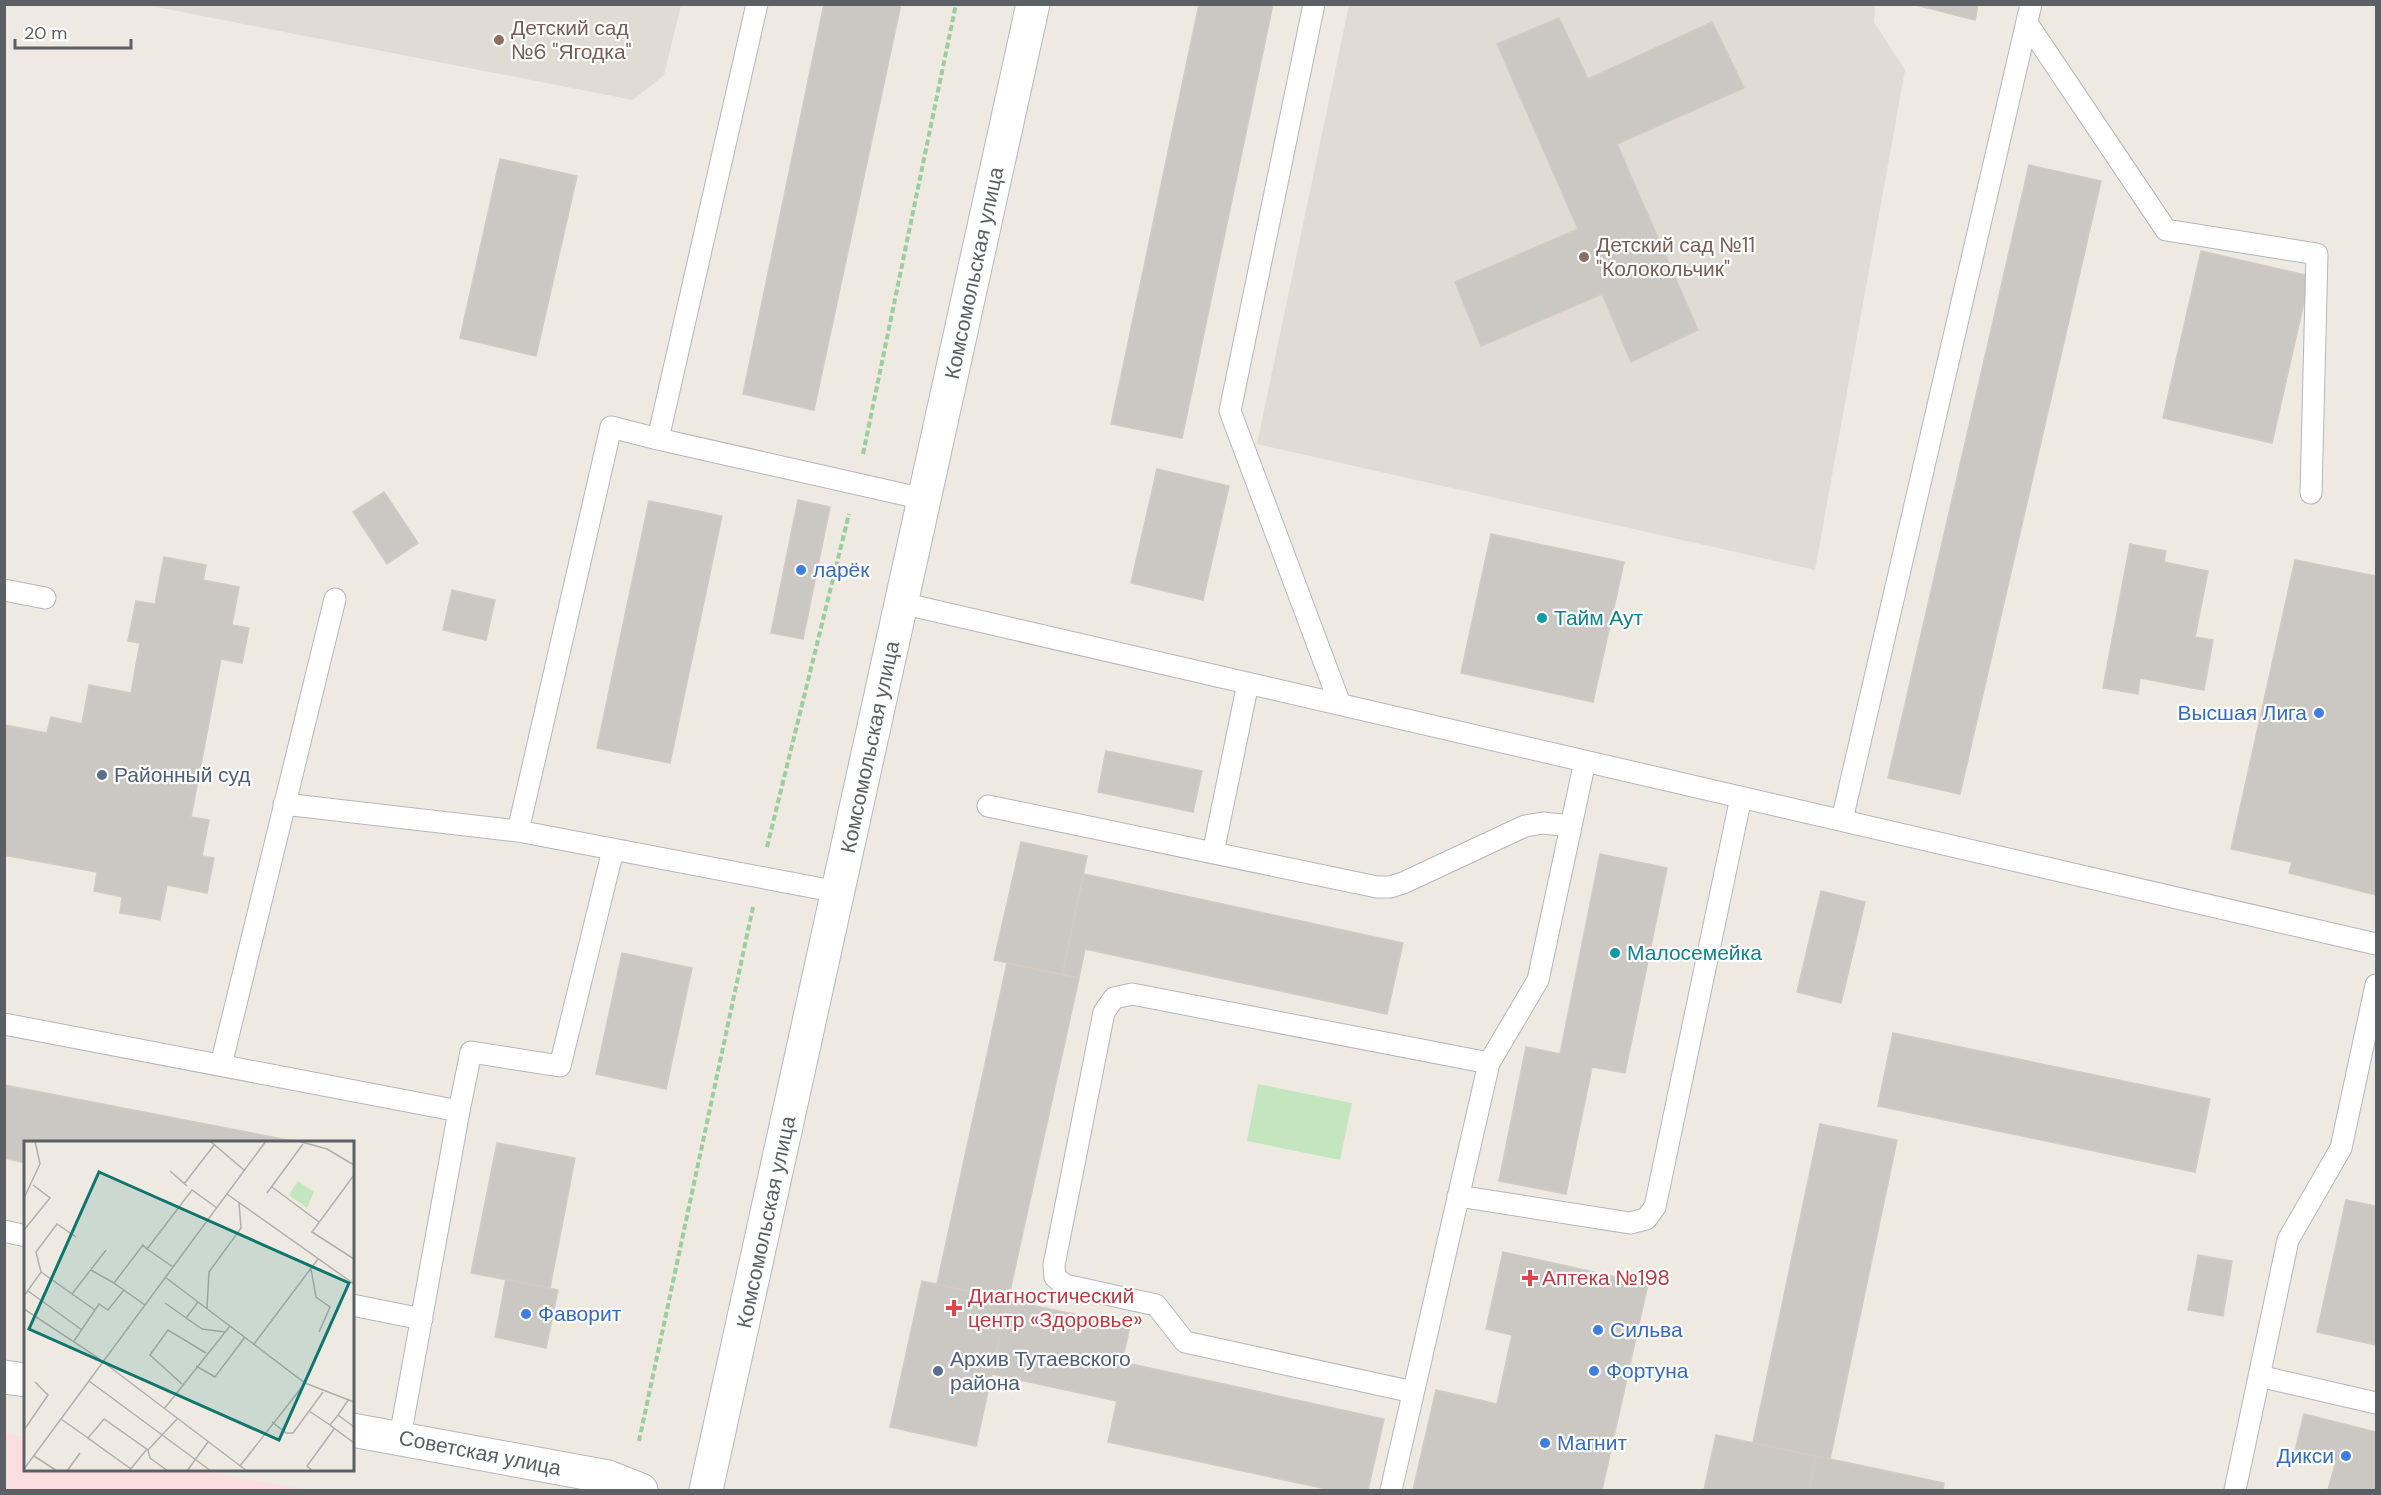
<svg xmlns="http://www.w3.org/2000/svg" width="2381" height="1495" font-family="'DM Sans',sans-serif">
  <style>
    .education { fill: #e0dbd3 }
    .medical { fill: #fcdedf }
    .green { fill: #c4e6be }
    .building { fill: #cbc7c2; stroke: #d3cac1; stroke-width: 1.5 }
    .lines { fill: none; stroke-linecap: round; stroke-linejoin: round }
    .service-casing { stroke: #b3b7ba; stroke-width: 23 }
    .minor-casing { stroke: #b3b7ba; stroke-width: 35 }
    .secondary-casing { stroke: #b4b9bd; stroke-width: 35 }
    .path { stroke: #9acda0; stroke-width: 4; stroke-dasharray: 6 3; stroke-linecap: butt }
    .service { stroke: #fff; stroke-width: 21 }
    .minor { stroke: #fff; stroke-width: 33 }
    .secondary { stroke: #fff; stroke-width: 33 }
    .education-dot { fill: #8d6e63; stroke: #fff; stroke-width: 2 }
    .shop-dot { fill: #3f7fe0; stroke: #fff; stroke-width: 2 }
    .culture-dot { fill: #0f9aa8; stroke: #fff; stroke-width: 2 }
    .service-dot { fill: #5c6f8a; stroke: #fff; stroke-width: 2 }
    .health-dot { fill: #e0444e; stroke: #fff; stroke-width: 2 }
    .labels { text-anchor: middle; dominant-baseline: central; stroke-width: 4.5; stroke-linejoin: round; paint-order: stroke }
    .education-label { font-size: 21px; fill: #785e54; stroke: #fff; text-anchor: start }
    .street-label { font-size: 21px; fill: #5b6064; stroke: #fff }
    .shop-label { font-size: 21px; fill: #366cbe; stroke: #fff; text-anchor: start }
    .culture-label { font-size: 21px; fill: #0d838f; stroke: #fff; text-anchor: start }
    .service-label { font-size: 21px; fill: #4e5e75; stroke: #fff; text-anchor: start }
    .health-label { font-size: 21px; fill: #be3a42; stroke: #fff; text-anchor: start }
    .inset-road { fill: none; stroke: #afafac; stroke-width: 1.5 }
    .view { fill: #0f766e; fill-opacity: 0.15; stroke: #0f766e; stroke-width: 3 }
    .inset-edge { fill: none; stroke: #5b6064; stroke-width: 3 }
  </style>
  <rect width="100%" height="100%" fill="#eeeae2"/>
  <path class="education" d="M146,5H681L664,75L633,100Z
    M1349,5H1875L1874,22L1905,70L1815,570L1257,444Z"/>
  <path class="medical" d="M4,1433L25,1437L26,1470H197L307,1490H5Z"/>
  <path class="green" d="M1258,1084L1352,1103L1340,1160L1247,1141Z"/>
  <path class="building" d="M824,4H901L814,410L743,394Z
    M1199,4H1273L1182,438L1111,424Z
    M1912,4H1978L1975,20Z
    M1559,18L1588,79L1712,22L1744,88L1617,144L1698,330L1631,362L1602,294L1481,346L1455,282L1578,229L1497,44Z
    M500,159L577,176L536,356L460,338Z
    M2029,165L2101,181L1960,794L1888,778Z
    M2201,251L2310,276L2272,443L2163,418Z
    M1157,469L1229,486L1203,600L1131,583Z
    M384,492L418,543L387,564L353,512Z
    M798,500L830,507L803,639L771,633Z
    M649,501L722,516L670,763L597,748Z
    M1491,534L1624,562L1593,702L1461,673Z
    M2130,544L2166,551L2164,562L2208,571L2195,637L2213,640L2204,690L2140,678L2138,694L2103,688Z
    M164,557L206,565L203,580L239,587L232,625L249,628L242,663L221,659L191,817L209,820L202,856L214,858L207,893L167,885L160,920L120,913L122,897L94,891L97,872L4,855V725L47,733L51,717L82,724L89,685L131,693L140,643L128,641L136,601L155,604Z
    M2295,560L2376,576V895L2289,873L2292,862L2231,849Z
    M452,590L495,600L486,640L443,630Z
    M1106,751L1202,771L1193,812L1098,792Z
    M1021,842L1087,856L1062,975L994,960Z
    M1600,854L1667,868L1625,1073L1592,1067L1566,1194L1499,1181L1526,1047L1560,1054Z
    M1084,874L1403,943L1387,1014L1085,949L1079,978L1062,975Z
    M1821,891L1865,902L1841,1003L1797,992Z
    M622,953L692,968L666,1089L596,1074Z
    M1007,963L1079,978L1008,1300L937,1284Z
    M1893,1033L2210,1099L2195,1172L1878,1106Z
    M4,1085L298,1142H26V1163L4,1158Z
    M1820,1124L1897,1140L1830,1459L1753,1443Z
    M497,1143L575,1158L550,1288L471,1273Z
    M2346,1200L2376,1206V1345L2317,1332Z
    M1503,1252L1648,1284L1602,1490H1413L1436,1390L1497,1404L1512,1335L1486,1329Z
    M2198,1255L2232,1261L2223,1316L2188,1310Z
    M506,1279L558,1290L546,1348L495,1337Z
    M922,1281L1008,1300L976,1446L890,1427Z
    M1008,1300L1130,1326L1122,1362L1384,1419L1368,1490H1331L1108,1442L1117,1401L992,1374Z
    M2304,1414L2376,1432V1490H2328L2336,1461L2295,1451Z
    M1716,1435L1816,1456L1809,1490H1704Z
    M1816,1456L1944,1483L1943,1490H1809Z"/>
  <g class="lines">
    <defs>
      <path id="service" d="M757,4L658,439L611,427L518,831L838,892
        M1314,4L1230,411L1340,704
        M2027,23L2166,230L2317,254L2311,493
        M658,439L924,499
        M4,590L45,598
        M901,603L2376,944
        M284,804L518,831
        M988,806L1377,887H1390L1403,883L1525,826L1543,823L1571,826
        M1842,820L2031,4
        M1213,853L1248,683
        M4,1024L459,1111L471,1052L560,1066L613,850
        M221,1065L335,599
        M1458,1196L1630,1223L1646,1219L1655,1207L1741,797
        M4,1231L26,1236
        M352,1305L422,1319
        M2259,1376L2376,1403
        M1413,1392L1185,1342L1156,1305L1065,1285L1055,1277L1054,1265L1104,1012L1114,998L1132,994L1489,1063
        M400,1437L459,1111
        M1391,1490L1489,1063L1538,980L1585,761
        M2235,1490L2288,1240L2341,1148L2376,985"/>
      <path id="minor" d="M4,1377L26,1380
        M352,1430L608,1477L641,1490"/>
      <path id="secondary" d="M706,1490L1033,4"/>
    </defs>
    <use href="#service" class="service-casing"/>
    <use href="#minor" class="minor-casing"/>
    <use href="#secondary" class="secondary-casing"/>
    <path class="path" d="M863,454L956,4
      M767,847L849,514
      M639,1441L753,907"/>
    <use href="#service" class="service"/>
    <use href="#minor" class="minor"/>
    <use href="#secondary" class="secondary"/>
  </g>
  <g class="education-dot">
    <circle cx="499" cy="40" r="6"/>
    <circle cx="1584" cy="257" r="6"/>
  </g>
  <g class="shop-dot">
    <circle cx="801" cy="570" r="6"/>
    <circle cx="2319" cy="713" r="6"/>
    <circle cx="526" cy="1314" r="6"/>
    <circle cx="1598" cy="1330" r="6"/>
    <circle cx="1594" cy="1371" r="6"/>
    <circle cx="1545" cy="1443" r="6"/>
    <circle cx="2346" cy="1456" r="6"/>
  </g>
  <g class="culture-dot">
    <circle cx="1542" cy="618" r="6"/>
    <circle cx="1615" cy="953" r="6"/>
  </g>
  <g class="service-dot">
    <circle cx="102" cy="775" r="6"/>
    <circle cx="938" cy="1371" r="6"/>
  </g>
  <g class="health-dot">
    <path d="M1527 1269h6v6h6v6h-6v6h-6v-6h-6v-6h6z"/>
    <path d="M951 1299h6v6h6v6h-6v6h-6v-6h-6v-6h6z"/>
  </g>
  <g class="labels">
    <g class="education-label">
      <text x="511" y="28">Детский сад<tspan x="511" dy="24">№6 "Ягодка"</tspan></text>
      <text x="1596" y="245">Детский сад №11<tspan x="1596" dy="24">"Колокольчик"</tspan></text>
    </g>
    <g class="street-label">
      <text transform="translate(974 273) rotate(-78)">Комсомольская улица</text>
      <text transform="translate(870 747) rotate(-78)">Комсомольская улица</text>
      <text transform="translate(766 1222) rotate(-78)">Комсомольская улица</text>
      <text transform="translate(480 1453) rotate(11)">Советская улица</text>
    </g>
    <g class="shop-label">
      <text x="813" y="570">ларёк</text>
      <text x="2307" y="713" text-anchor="end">Высшая Лига</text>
      <text x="538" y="1314">Фаворит</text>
      <text x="1610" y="1330">Сильва</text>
      <text x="1606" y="1371">Фортуна</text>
      <text x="1557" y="1443">Магнит</text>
      <text x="2334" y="1456" text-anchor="end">Дикси</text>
    </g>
    <g class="culture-label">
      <text x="1554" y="618">Тайм Аут</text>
      <text x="1627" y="953">Малосемейка</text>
    </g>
    <g class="service-label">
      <text x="114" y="775">Районный суд</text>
      <text x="950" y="1359">Архив Тутаевского<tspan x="950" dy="24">района</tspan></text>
    </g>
    <g class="health-label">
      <text x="1542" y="1278">Аптека №198</text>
      <text x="968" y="1296">Диагностический<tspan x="968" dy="24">центр «Здоровье»</tspan></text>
    </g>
  </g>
  <g transform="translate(24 1141)">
    <rect width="330" height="330" fill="#eeeae2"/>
    <path d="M274,40L290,51L283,67L265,54Z" fill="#c4e6be"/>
    <path class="inset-road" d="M186,0L220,29M274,0L303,8L330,24M146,30L163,45M330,34L288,91L330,118M160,43L191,3M248,46L295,81M243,52L279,3M203,53L330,143M0,57L16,23L11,0M0,89L26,57L9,44M123,108L149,126M287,128L292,156L306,166L295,191M67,129L90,142M17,131L12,111L33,83L52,96M141,136L281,242L330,261M4,150L58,189M48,153L82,109M0,155L17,131L71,169L75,163L84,169L100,149M141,162L178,188L201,191M121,164L90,142L119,104L123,108L168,49L193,67M183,167L185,131L217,87L215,62M0,168L70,214L223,330M162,177L174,161M50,200L71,169M230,203L294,118M172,225L191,236L221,196M65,240L187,330M158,243L126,214L144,189L182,212M140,268L206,185M285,270L306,284M314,274L325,258M37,278L64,297M248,281L262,292H269L299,251M330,286L314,274L306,284L330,302M0,289L24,254L11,241M124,309L153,278M10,315L33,330M216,325L281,242M0,328L242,0M107,328L64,297L80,278L124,309L126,317L144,330M43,330L56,312M105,330L123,308M163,330L184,301M289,330L283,325L310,288"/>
    <path class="view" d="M75,31L325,142L255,299L5,188Z"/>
    <rect width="330" height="330" class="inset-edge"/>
  </g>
  <rect width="2381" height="1495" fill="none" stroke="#5b6064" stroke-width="12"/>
  <path d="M15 39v9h116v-9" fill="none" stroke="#5b6064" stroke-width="3"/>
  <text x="24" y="39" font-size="18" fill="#5b6064" stroke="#ffffff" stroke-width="4.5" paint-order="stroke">20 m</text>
</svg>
